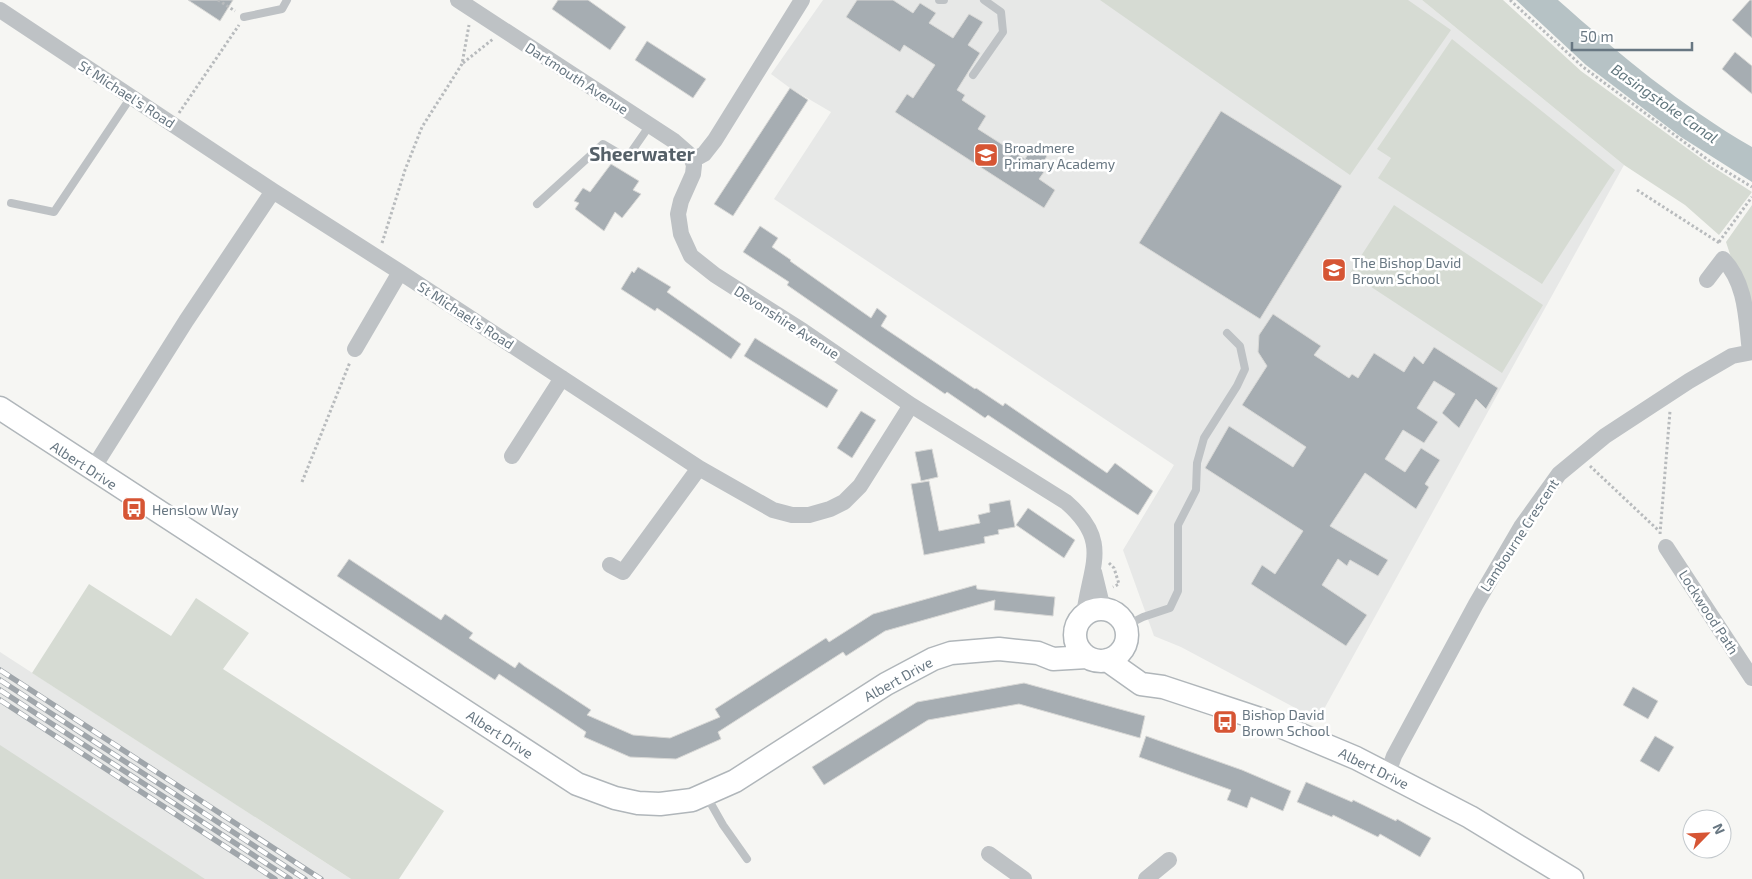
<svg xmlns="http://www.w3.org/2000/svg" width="1752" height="879" font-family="'Exo 2',sans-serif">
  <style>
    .built { fill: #e7e8e7 }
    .green { fill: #d6dbd3 }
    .water { fill: #b6c2c5 }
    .building { fill: #a6adb2; stroke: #d8d8d6 }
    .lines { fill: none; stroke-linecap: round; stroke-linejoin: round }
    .secondary-casing { stroke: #b0b6ba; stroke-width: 25 }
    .path { stroke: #b8bbbd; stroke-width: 3; stroke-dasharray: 2.5 2.5; stroke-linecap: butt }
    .lane { stroke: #bec2c5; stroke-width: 8 }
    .street { stroke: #bec2c5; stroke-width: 16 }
    .secondary { stroke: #fff; stroke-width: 22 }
    .rail-casing { stroke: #a0a6ab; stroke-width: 5.5 }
    .rail { stroke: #fff; stroke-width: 4; stroke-dasharray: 11; stroke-linecap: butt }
    .labels { text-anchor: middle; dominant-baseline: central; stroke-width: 5; stroke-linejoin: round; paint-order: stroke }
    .street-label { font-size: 14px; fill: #687782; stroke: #fff }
    .poi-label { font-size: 14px; fill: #687782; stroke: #fff; text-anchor: start }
    .water-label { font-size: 15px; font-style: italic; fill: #63787f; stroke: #fff }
    .district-label { font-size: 19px; font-weight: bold; fill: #556068; stroke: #fff }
  </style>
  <rect width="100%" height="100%" fill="#f6f6f3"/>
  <path class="built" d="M823,0H1422L1624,165L1318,720L1181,647L1154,636L1123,550L1174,465L774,199L831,112L790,88L771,74Z
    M0,652L351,879H196L0,753Z"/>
  <path class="green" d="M1100,0H1408L1451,30L1350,175Z
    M1422,0H1503L1581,71L1710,165L1752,192L1719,235L1685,205L1624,165Z
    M1452,39L1615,170L1542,284L1378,178L1391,158L1377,149Z
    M1394,205L1543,305L1502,373L1350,273Z
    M1752,205V321L1726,242Z
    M89,584L171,636L196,598L249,633L223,669L444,811L399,879H351L32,673Z
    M0,745L205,879H0Z"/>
  <path class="water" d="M1516,0H1558C1619,54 1681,106 1752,147V182L1681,137L1586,65Z"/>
  <path class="building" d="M188,0H233L220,21Z
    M558,0H588L626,27L610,50L552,9Z
    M857,0H893L913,13L920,3L936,13L929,23L953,38L969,14L983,22L968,45L980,53L957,90L965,95L962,100L986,116L978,129L1025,159L1033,146L1047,156L1039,169L1044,172L1039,179L1055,190L1044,208L895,112L907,94L913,98L935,65L904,45L900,52L846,17Z
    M1750,0H1752V38L1732,20Z
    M647,41L706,79L693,98L635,60Z
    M1735,52L1752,66V94L1722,69Z
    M790,88L808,100L733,216L714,204Z
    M1221,111L1342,186L1260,319L1139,243Z
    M611,164L639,181L633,190L641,194L622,218L615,212L604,231L575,209L579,203L574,201L583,188L590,192Z
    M760,226L778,238L772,247L791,260L790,261L871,318L877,308L887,316L881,326L975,389L976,388L1003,406L1005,403L1107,473L1115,463L1153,491L1138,515L988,415L985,418L947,392L945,394L869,342L787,285L789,282L743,252Z
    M638,267L671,287L667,292L741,344L731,359L657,308L655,311L621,289L632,271L634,273Z
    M1273,314L1321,346L1314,355L1349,378L1352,374L1358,378L1374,353L1404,372L1414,356L1423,364L1434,347L1498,388L1486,409L1476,399L1459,428L1442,413L1455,394L1434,381L1417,408L1438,422L1424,443L1403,430L1385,459L1405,472L1421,448L1440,460L1425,484L1429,487L1416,509L1365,473L1330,526L1388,560L1378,576L1350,560L1347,566L1338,559L1322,585L1367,615L1346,646L1251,584L1262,565L1275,574L1303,531L1205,468L1229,426L1293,467L1306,447L1242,405L1267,366L1258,352L1259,335Z
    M755,338L838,390L827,408L744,356Z
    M861,411L876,420L852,458L837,448Z
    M932,449L938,477L921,481L915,452Z
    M929,481L939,531L980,523L978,515L990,512L989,504L1010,500L1015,527L998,530L999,534L984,537L985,543L924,555L911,484Z
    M1028,508L1075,540L1064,558L1016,525Z
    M349,559L441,620L445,614L454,620L473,633L469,638L515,668L519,662L524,666L591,710L587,715L633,735L670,738L720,717L715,709L826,638L829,642L873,614L976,585L977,589L1055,597L1053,616L994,610L995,600L885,631L846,656L843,652L718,732L721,739L676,759L630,757L584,737L586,732L499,674L495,680L337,576Z
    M1024,683L1145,716L1140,738L1019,704L928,720L824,785L812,767L917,702Z
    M1633,687L1658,701L1648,719L1623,705Z
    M1146,736L1242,770L1291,791L1283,811L1251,797L1247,808L1227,800L1231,790L1139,757Z
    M1655,736L1674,747L1659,772L1640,761Z
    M1306,782L1352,802L1353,800L1396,821L1397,819L1431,838L1420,857L1380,834L1378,837L1333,815L1332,817L1297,802Z"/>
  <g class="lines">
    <defs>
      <path id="secondary" d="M0,408L577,784L615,798L638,803L660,804L692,800L735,781L886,684L933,659L951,653L999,649L1038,653L1053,659L1087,657
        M1075 635a26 26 0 1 1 52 0a26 26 0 1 1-52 0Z
        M1107,660L1141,684L1163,687L1275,724L1356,758L1470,817L1572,879"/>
    </defs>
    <use href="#secondary" class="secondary-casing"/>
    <path class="path" d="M218,0L235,11
      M1510,0L1583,67L1711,162L1752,187
      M463,63L493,39
      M179,113L239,25
      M1637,190L1721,244
      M1719,242L1752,197
      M382,243L405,170L422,127L462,64L469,25
      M1590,466L1658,530
      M302,482L350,362
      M1660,534L1670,411
      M1109,563L1114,568L1119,584L1113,587"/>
    <path class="lane" d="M939,0H944
      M244,17L282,9L287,0
      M973,75L1003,32L1001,12L984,0
      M11,203L54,212L131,97
      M537,204L603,144L627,158L650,125
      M1125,626L1143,617L1170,608L1178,591V525L1196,490L1197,463L1204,438L1237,386L1245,369L1240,346L1227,333
      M706,795L723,825L747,859"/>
    <path class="street" d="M458,0L674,141L690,155L694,165L693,174L681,201L678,214L681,234L691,256L715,275L803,331L911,405L1066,502C1112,542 1090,565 1084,615
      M0,10L273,191L400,272L699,468L773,510L792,515H809L830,509L844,502L860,486L911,405
      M693,160L704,154L715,140L802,0
      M1707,280L1723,259C1747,284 1746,320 1750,352
      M355,349L400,272
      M512,456L562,378
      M92,470L186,321L273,191
      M1666,547L1752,678
      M610,565L623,572L699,468
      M1094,572L1103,609
      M1388,773L1394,756L1476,604L1521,527L1559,474L1605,436L1689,381L1732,356L1752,352
      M989,854L1024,879
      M1146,879L1169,860"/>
    <use href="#secondary" class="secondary"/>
    <defs>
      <path id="rail" d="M0,670L321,879
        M0,680L305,879
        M0,690L290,879
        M0,700L275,879"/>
    </defs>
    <use href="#rail" class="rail-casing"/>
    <use href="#rail" class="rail"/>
  </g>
  <defs>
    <symbol id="school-square" viewBox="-11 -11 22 22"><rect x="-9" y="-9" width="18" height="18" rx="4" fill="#d65534" stroke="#fff"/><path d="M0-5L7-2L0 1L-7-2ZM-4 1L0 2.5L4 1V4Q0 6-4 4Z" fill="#fff"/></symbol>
    <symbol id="bus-square" viewBox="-11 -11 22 22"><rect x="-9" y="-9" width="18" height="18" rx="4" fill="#d65534" stroke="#fff"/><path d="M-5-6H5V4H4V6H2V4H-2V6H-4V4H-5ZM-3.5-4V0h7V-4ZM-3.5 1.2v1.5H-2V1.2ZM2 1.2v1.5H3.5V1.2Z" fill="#fff"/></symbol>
  </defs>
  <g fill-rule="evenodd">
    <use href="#school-square" x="972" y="141" width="28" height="28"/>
    <use href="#school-square" x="1320" y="256" width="28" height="28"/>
    <use href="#bus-square" x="120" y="495" width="28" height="28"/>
    <use href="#bus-square" x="1211" y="708" width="28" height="28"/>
  </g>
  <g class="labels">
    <g class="street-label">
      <text transform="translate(577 78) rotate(33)">Dartmouth Avenue</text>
      <text transform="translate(127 94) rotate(33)">St Michael's Road</text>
      <text transform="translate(466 315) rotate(33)">St Michael's Road</text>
      <text transform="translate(787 322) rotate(33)">Devonshire Avenue</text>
      <text transform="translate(84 465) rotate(33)">Albert Drive</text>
      <text transform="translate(1519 535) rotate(-57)">Lambourne Crescent</text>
      <text transform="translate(1709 612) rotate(57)">Lockwood Path</text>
      <text transform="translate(898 679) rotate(-29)">Albert Drive</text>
      <text transform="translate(500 734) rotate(33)">Albert Drive</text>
      <text transform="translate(1374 768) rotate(26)">Albert Drive</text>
    </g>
    <g class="poi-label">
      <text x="1004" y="147">Broadmere<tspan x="1004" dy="16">Primary Academy</tspan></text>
      <text x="1352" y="262">The Bishop David<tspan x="1352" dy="16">Brown School</tspan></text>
      <text x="152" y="509">Henslow Way</text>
      <text x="1242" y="714">Bishop David<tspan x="1242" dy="16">Brown School</tspan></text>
    </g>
    <g class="water-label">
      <text transform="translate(1665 103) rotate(35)">Basingstoke Canal</text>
    </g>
    <g class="district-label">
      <text x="642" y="153">Sheerwater</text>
    </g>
  </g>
  <g transform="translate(1707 834) rotate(66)"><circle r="24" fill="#ffffff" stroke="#c3c9cd"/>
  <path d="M0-4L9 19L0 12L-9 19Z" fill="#d65534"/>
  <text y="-8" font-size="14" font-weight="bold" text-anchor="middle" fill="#687782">N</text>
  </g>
  <path d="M1572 42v8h120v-8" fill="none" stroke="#687782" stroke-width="2.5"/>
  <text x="1580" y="42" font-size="15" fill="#687782" stroke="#ffffff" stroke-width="4" paint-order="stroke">50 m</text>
</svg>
